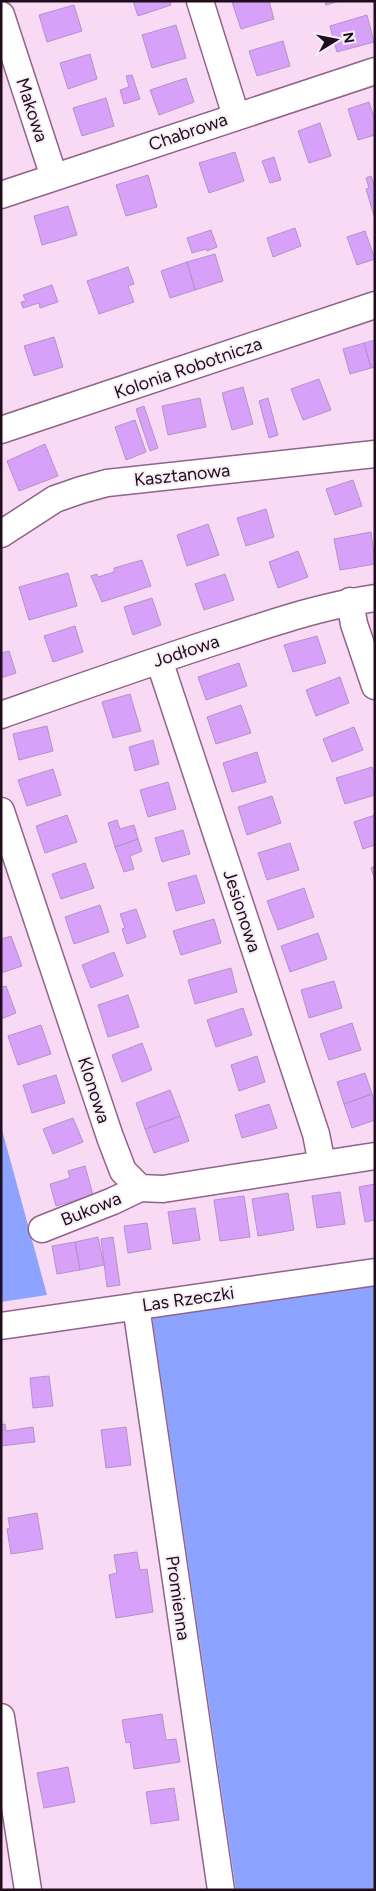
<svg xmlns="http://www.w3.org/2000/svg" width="376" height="1891" font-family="Figtree,sans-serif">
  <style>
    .forest { fill: #8ca4ff }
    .building { fill: #d7a1f9; stroke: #b394c8 }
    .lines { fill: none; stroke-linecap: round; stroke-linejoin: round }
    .minor-casing { stroke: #91628a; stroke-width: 29 }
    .minor { stroke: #fff; stroke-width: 26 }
    .labels { text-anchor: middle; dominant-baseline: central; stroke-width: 4; stroke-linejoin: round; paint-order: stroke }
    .street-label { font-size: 18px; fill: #200e1d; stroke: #f9eef7 }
  </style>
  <rect width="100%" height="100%" fill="#f9daf4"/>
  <path class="forest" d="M1,1126L47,1295L1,1302Z
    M375,1280V1890H236L151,1309Z"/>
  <path class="building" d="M133,1H170L171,5L138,16Z
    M269,1L274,19L241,29L232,2Z
    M325,1H339L326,5Z
    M74,5L82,31L47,42L39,15Z
    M367,15L374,42L337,52L330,26Z
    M176,25L186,58L152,68L142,35Z
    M283,41L290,66L257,76L249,51Z
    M90,54L97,79L68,89L60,63Z
    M132,75L140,99L124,104L120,90L129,87L126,76Z
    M186,78L194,102L159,115L150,90Z
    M106,98L114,126L82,136L73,108Z
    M369,102L375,120V135L358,140L348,109Z
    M320,123L331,156L309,163L298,131Z
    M235,152L244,181L209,193L199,163Z
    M274,157L281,180L270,183L262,161Z
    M148,175L157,207L126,216L116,185Z
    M371,176L375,188V219L366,189L369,188L366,178Z
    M68,206L77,235L42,245L34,216Z
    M295,228L301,246L273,257L267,238Z
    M211,230L217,247L207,251L206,249L192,253L187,238Z
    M365,231L375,259L357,265L347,237Z
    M215,254L223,281L195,290L187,262Z
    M187,262L195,290L170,298L161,271Z
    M128,267L134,284L128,286L134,302L99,314L87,281Z
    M52,285L58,302L40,308L39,303L23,308L21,302L26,301L23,295Z
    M54,337L63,367L34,376L24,346Z
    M375,340V367L371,368L364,343Z
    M364,343L371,368L350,374L343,349Z
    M319,379L331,410L303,420L291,389Z
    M243,387L253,424L232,430L222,393Z
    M200,398L206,427L168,435L162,406Z
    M268,398L278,435L269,438L259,401Z
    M144,406L158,448L150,451L136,409Z
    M135,420L146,452L126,460L115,427Z
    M45,444L58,476L19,491L7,461Z
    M353,480L362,506L335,515L326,489Z
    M266,509L274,537L246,546L237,518Z
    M208,524L219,555L187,566L177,535Z
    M371,532L375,564L340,570L334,539Z
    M298,551L308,577L278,588L269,562Z
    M142,560L151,586L102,602L91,576L97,574L98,577L114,572V568Z
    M68,573L77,606L29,620L19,587Z
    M225,574L234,600L204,610L195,584Z
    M152,598L161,625L133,635L124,607Z
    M75,626L83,652L53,662L44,636Z
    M317,636L326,663L293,672L284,645Z
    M9,651L16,673L1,678V653Z
    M239,663L247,686L206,700L198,677Z
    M340,677L349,703L316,716L306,690Z
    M130,694L141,731L113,738L102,702Z
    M241,705L251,733L216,744L207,717Z
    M47,726L53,751L19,760L13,734Z
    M354,727L363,750L332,762L323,739Z
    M153,740L159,764L135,771L129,747Z
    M257,752L266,782L232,792L223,763Z
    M372,767L375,775V795L345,804L336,778Z
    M53,769L61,795L27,806L18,780Z
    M168,782L176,809L148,817L140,790Z
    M272,796L281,823L247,835L238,807Z
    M67,815L77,842L45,853L36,826Z
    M375,815V845L363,849L354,822Z
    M117,820L120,829L134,825L138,839L115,847L108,823Z
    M183,830L190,854L162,862L155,838Z
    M138,839L142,851L130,856L134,869L124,872L115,847Z
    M290,843L299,870L267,880L258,853Z
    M85,863L94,888L61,899L52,874Z
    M375,866V880L371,868Z
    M196,875L205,903L176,911L168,883Z
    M304,888L314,917L278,930L267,901Z
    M100,905L109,932L74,944L65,917Z
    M136,909L146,937L127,944L122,929L125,928L120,914Z
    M214,919L221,943L181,955L173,931Z
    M318,933L327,959L290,972L281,946Z
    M11,936L22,966L1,973V939Z
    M114,952L123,976L91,988L82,965Z
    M231,968L237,992L195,1004L188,980Z
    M334,981L342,1008L309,1018L301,990Z
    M6,986L16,1013L1,1019V987Z
    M128,995L139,1027L108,1037L98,1005Z
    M243,1008L252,1035L216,1047L207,1020Z
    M352,1023L361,1050L329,1060L320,1034Z
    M41,1025L51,1054L18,1065L8,1036Z
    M142,1043L152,1070L122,1082L112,1055Z
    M257,1056L265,1082L239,1091L231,1065Z
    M365,1073L372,1094L344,1104L337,1082Z
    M56,1075L65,1103L32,1113L23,1085Z
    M170,1090L180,1116L145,1129L136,1103Z
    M372,1094L375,1102V1120L352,1128L344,1104Z
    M269,1104L277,1128L242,1138L235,1115Z
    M180,1116L189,1141L154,1153L145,1129Z
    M73,1118L83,1142L53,1154L43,1129Z
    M85,1166L93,1195L56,1206L50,1184L70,1178L68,1171Z
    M375,1184V1220L365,1222L359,1187Z
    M340,1192L345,1224L317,1228L312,1196Z
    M288,1193L294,1230L258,1236L252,1199Z
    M244,1196L250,1237L220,1241L214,1200Z
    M195,1208L200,1240L173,1244L168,1212Z
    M147,1223L151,1249L128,1253L124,1226Z
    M98,1237L104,1265L80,1270L75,1242Z
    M113,1237L120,1285L107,1287L101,1239Z
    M75,1242L80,1270L57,1274L52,1246Z
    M49,1376L53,1406L33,1408L30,1378Z
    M5,1424L6,1431L33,1427L35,1442L1,1446V1425Z
    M126,1427L131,1465L106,1468L101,1430Z
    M37,1513L43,1549L11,1554L7,1529L10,1528L8,1518Z
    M137,1552L140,1570L147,1569L153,1612L116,1618L109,1575L117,1573L114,1555Z
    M162,1714L166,1740L176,1739L180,1762L134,1769L130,1742L126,1743L122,1720Z
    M68,1767L75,1802L44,1808L37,1773Z
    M174,1788L179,1820L151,1824L146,1792Z"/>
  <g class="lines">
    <defs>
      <path id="minor" d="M200,1L236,116
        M1,15L54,177
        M1,195L375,71
        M1,430L375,305
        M1,534L55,499L81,490L107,483L375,454
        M350,601L354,624L375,686
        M159,660L316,1134L322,1164
        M1,715C78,688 154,661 232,636C278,621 326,605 375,598
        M1,811L110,1137L123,1171L140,1188L163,1189L375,1156
        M42,1229L113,1201L140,1188
        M136,1306L221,1890
        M1,1326L375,1272
        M1,1717L28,1890"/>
    </defs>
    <use href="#minor" class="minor-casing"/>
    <use href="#minor" class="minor"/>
  </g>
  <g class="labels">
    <g class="street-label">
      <text transform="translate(32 110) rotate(72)">Makowa</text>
      <text transform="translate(188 132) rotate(-19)">Chabrowa</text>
      <text transform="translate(188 368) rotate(-19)">Kolonia Robotnicza</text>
      <text transform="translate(182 475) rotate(-6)">Kasztanowa</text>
      <text transform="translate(186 651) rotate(-18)">Jodłowa</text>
      <text transform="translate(242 911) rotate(72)">Jesionowa</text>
      <text transform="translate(94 1090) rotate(72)">Klonowa</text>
      <text transform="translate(91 1209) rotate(-22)">Bukowa</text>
      <text transform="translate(188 1299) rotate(-8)">Las Rzeczki</text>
      <text transform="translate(178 1598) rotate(82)">Promienna</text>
    </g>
  </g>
  <rect width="376" height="1891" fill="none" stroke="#200e1d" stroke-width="5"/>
  <g transform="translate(336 40) rotate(80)" stroke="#f9eef7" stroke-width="4" paint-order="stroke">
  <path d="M0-4L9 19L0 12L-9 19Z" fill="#200e1d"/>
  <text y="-8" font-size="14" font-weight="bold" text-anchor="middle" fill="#200e1d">N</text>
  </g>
</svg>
